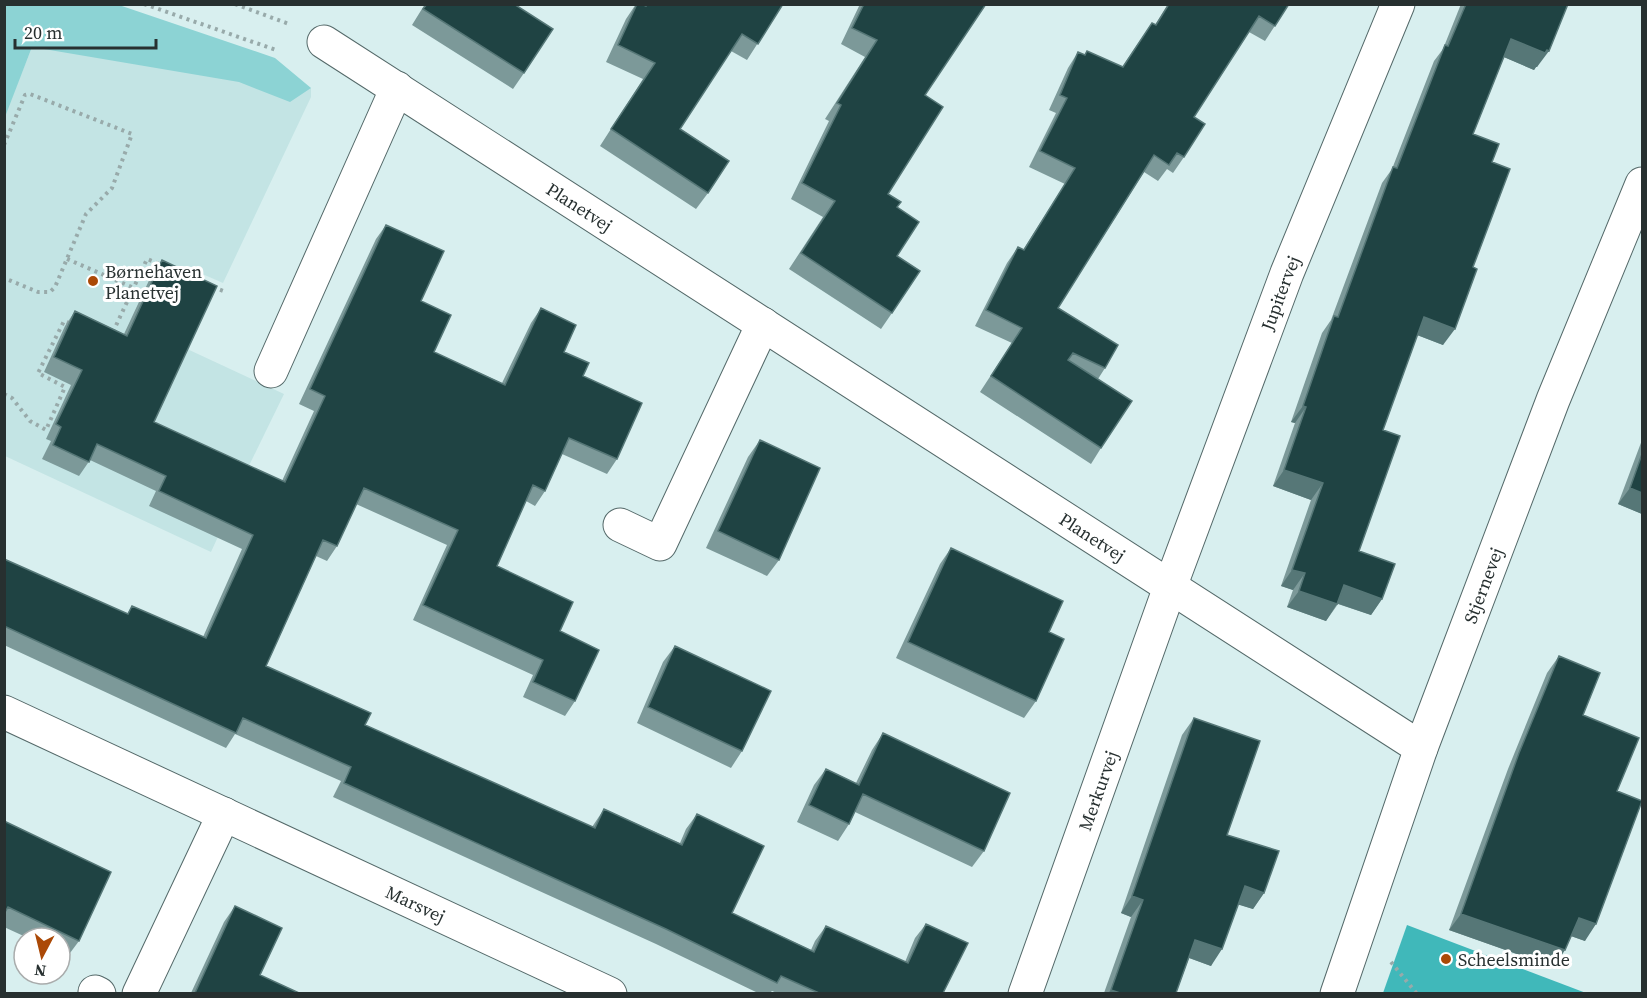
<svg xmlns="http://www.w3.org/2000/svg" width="1647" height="998" font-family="'Source Serif 4',serif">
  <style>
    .built { fill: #c3e4e4 }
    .green { fill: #8cd3d4 }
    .forest { fill: #40b8ba }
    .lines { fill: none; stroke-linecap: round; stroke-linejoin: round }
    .minor-casing { stroke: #546969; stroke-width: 35 }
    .path { stroke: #98aaaa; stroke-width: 4; stroke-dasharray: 3 4.5; stroke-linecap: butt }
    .minor { stroke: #fff; stroke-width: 33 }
    .wall { fill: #7c9999 }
    .shaded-wall { fill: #567777 }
    .building { fill: #1f4343; stroke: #567777; stroke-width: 1.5 }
    .poi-dot { fill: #ab4906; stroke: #fff; stroke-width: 2 }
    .labels { text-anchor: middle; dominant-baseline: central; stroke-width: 6; stroke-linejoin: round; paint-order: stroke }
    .street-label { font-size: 18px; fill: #273030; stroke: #fff }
    .poi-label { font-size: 18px; fill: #273030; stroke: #fff; text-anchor: start }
  </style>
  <rect width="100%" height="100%" fill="#d8efef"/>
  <path class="built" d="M47,10L265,62L311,88V97L223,283L184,266L178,279L185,348L284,394L242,480L243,482L211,552L5,456L4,117Z"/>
  <path class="green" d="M116,4L275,58L311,88L290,102L239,82L32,47L5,117V5Z"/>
  <path class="forest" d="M1407,925L1586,993H1383Z"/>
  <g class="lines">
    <defs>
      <g id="minor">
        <path id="s1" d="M324,42L1421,748"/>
        <path d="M271,371L397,88"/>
        <path d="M620,525L660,544L763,324"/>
        <path id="s2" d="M4,712L610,994"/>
        <path d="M95,992L99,994"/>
        <path d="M139,994L224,814"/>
        <path id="s3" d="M1025,994L1170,587L1287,273L1398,4"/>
        <path id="s4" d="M1337,994L1421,748L1553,400L1642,184"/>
      </g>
    </defs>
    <use href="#minor" class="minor-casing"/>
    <path class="path" d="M144,4L276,50
      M235,4L289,24
      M4,145L25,95L30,94L132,134L112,188L86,214L55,287L50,292H38L4,278
      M67,259L134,288
      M213,287L226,292
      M113,332L147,259L162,265
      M4,394L12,398L30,421L46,430L65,387L38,373L64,321L72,324
      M1391,962L1417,994"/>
    <use href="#minor" class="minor"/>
  </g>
  <path class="wall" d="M425,4H514L524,73L513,89L412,25Z
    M636,4L645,6L646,4H783L747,60L731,51L680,129L708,193L696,209L600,146L643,79L606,62L626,19Z
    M860,4H986L925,95L888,194L897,207V256L892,313L881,329L789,269L823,217L791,199L829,121L825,119L865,57L841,44Z
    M1168,4H1289L1265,41L1249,32L1194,117L1184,157L1173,173L1167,169L1158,181L1144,172L1058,308L1105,368L1098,379L1101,448L1091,464L980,392L1012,343L975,326L1007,263L1018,247L1023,250L1065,184L1029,167L1056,113L1049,110L1068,68L1078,52L1084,55L1087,51L1122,67L1152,23L1155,25Z
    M1461,4H1568L1537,67H1536L1534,70L1504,57L1473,134L1492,162L1473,267L1443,345L1417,335L1383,430L1359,551L1382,599L1371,615L1338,604L1326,621L1287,607L1293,590L1281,586L1311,500L1273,486L1295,423L1291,422L1322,333L1331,320L1382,183L1392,169L1434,61L1443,49Z
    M386,225L421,301L434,352L502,383L531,323L541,308L564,352L583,376L617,459L607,474L562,454L545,491L535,506L526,501L497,566L560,631L575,701L565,716L523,697L533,675L413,620L447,545L356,504L337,546L327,561L316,556L266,666L365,725L592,827L604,809L680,843L686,829L697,814L732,913L811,950L815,941L826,926L905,962L915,938L926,924L943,993H777L772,991L770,993H758L656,944L333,797L341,781L235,734L226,748L4,645V559L127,614L132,606L203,637L242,549L149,506L156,491L90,460L79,476L42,459L51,441L46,439L71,385L44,372L65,326L75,311L124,334L152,274L162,260L154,422L282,481L314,411L299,404L376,239Z
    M760,440L779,560L767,576L706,548L748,457Z
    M1642,440V514L1618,504Z
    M951,548L1036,701L1024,718L896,658L940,564Z
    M675,646L742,751L731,768L637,723L663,662Z
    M1559,656L1583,715L1617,791L1585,941L1571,936L1554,967L1449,930L1508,769L1547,673Z
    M1194,718L1227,835L1264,893L1253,909L1238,904L1211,966L1189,958L1176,993H1104L1131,917L1121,913L1182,735Z
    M883,733L984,851L972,867L855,812L849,824L838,841L797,822L814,785L826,769L856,783L872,750Z
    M4,821L79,941L67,957L60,953V938H28L4,927Z
    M235,906L260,975L299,993H191L224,922Z"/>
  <path class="shaded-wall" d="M1511,39L1547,50L1549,51L1537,67H1536L1534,70L1499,55Z
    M1424,317L1455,329L1443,345L1412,333Z
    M1303,406L1306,407L1295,423L1291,422Z
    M1284,470L1323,483L1311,500L1273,486Z
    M1630,488L1642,493V514L1618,504Z
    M1292,570L1305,573L1293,590L1281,586Z
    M1344,585L1382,599L1371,615L1333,602Z
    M1299,591L1337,604L1326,621L1287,607Z
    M1245,886L1264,893L1253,909L1233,903Z
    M1132,896L1143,900L1131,917L1121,913Z
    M1461,914L1565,950L1554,967L1449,930Z
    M1579,918L1596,924L1585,941L1568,935Z
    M1195,940L1222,949L1211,966L1184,956Z
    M1111,990L1120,993H1108Z"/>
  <path class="building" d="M427,4H514L553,29L524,73L423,9Z
    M637,4H641L646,6L647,4H783L758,44L742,34L680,129L729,161L708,193L611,129L655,63L618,45Z
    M864,4H986L925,95L943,107L888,194L901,202L897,207L919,222L897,256L920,271L892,313L801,253L835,201L802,183L841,105L837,103L877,40L852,28Z
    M1169,4H1289L1275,26L1259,16L1194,117L1205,124L1184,157L1177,153L1169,165L1154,155L1058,308L1118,345L1105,368L1073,353L1068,360L1132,401L1101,448L991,376L1022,328L986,310L1018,247L1024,250L1075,168L1040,151L1067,98L1060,95L1078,52L1085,55L1087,51L1123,67L1152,23L1156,25Z
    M1466,4H1568L1549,51L1547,50L1545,53L1511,39L1473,134L1499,144L1492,162L1510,169L1473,267L1477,269L1455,329L1424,317L1383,430L1400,436L1359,551L1395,564L1382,599L1344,585L1337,604L1299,591L1305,573L1292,570L1323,483L1284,470L1306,407L1303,406L1334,316L1338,317L1393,167L1397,168L1445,45L1448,46Z
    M386,225L444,251L421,301L451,315L434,352L505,385L541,308L576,325L564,352L589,363L583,376L642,403L617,459L569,438L545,491L533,485L497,566L573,602L560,631L599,650L575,701L533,682L543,660L423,605L458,530L364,488L337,546L323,540L266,666L371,713L365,725L595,828L604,809L682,845L697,814L764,846L732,913L814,952L826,926L908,963L926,924L968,943L943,993H819L781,976L777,983L666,929L344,783L351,767L243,718L236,733L4,626V559L128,614L132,606L206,638L253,535L159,491L166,476L97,444L89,462L53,445L61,427L56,424L82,370L54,357L75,311L127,336L162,260L217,286L154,422L285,482L325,396L310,389Z
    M760,440L820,468L779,560L718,531Z
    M1642,454V493L1630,488Z
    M951,548L1063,601L1049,632L1064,639L1036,701L908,642Z
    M675,646L771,691L742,751L648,707Z
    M1559,656L1600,673L1583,715L1639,738L1617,791L1642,801L1596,924L1579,918L1565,950L1461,914L1519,753Z
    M1194,718L1260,741L1227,835L1279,851L1264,893L1245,886L1222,949L1195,940L1176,993H1120L1111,990L1143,900L1132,896Z
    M883,733L1010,793L984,851L863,794L849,824L809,805L826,769L859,785Z
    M4,821L111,872L79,941L8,907L4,914Z
    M235,906L282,928L260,975L299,993H195Z"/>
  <g class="poi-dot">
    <circle cx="93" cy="281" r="6"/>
    <circle cx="1446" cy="959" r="6"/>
  </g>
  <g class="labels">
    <g class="street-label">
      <text stroke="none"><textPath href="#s1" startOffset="304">Planetvej</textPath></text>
      <text stroke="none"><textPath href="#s3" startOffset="746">Jupitervej</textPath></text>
      <text stroke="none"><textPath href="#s1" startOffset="914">Planetvej</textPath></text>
      <text stroke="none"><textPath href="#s4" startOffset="434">Stjernevej</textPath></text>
      <text stroke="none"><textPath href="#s3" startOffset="216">Merkurvej</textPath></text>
      <text stroke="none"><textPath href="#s2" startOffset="454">Marsvej</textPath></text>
    </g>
    <g class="poi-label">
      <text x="105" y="271">Børnehaven<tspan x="105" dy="21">Planetvej</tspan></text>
      <text x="1458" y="959">Scheelsminde</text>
    </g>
  </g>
  <rect width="1647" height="998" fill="none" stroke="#273030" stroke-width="12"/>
  <g transform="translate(42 956) rotate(187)"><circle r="28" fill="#ffffff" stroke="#a9acac" stroke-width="1.5"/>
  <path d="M0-4.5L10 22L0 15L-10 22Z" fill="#ab4906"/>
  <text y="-9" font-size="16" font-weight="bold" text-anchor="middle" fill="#273030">N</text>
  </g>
  <path d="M15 39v9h141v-9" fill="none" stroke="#273030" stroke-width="3"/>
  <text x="24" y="39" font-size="18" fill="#273030" stroke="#ffffff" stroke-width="4.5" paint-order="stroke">20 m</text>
</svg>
